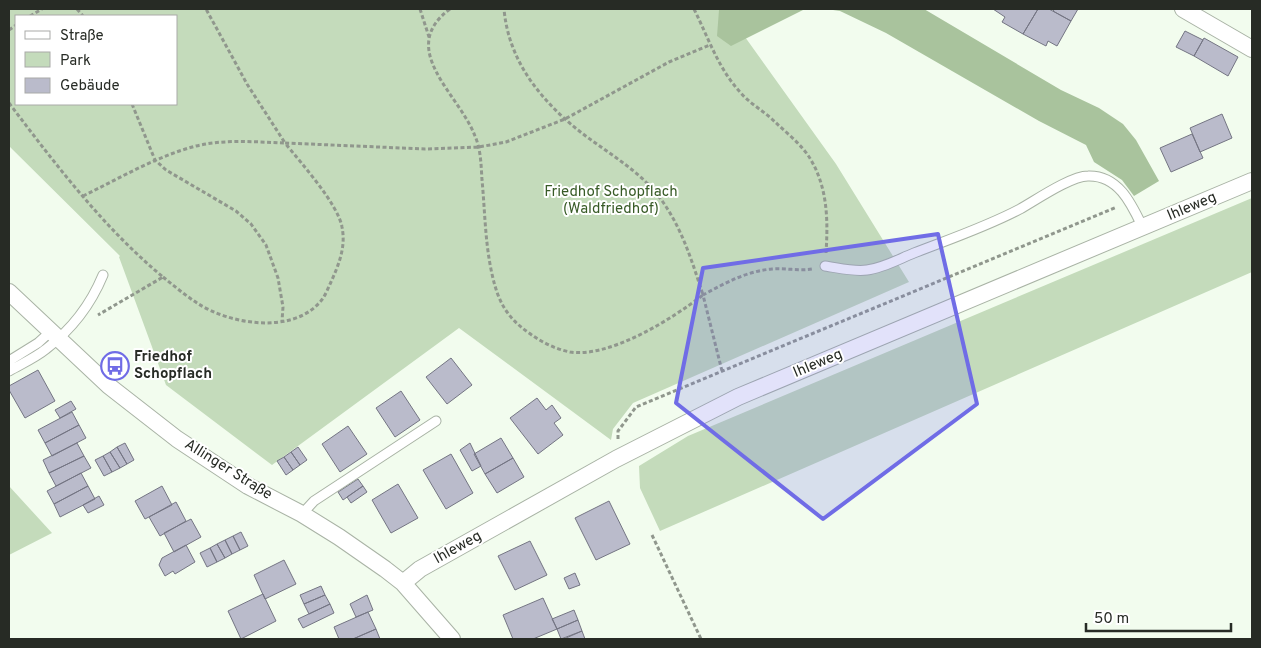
<svg xmlns="http://www.w3.org/2000/svg" width="1261" height="648" font-family="Overpass,sans-serif">
  <style>
    .green { fill: #c4dbbb; fill-rule: evenodd }
    .forest { fill: #a9c39d }
    .building { fill: #babbcb; stroke: #747583 }
    .lines { fill: none; stroke-linecap: round; stroke-linejoin: round }
    .lane-casing { stroke: #a9b3a5; stroke-width: 11 }
    .street-casing { stroke: #a9b3a5; stroke-width: 18 }
    .path { stroke: #90978d; stroke-width: 3; stroke-dasharray: 4 2.5; stroke-linecap: butt }
    .lane { stroke: #fff; stroke-width: 9 }
    .street { stroke: #fff; stroke-width: 16 }
    .marked { fill: #706ce6; fill-opacity: 0.2; stroke: #706ce6; stroke-width: 4; stroke-linejoin: round }
    .labels { text-anchor: middle; dominant-baseline: central; stroke-width: 4; stroke-linejoin: round; paint-order: stroke }
    .park-label { font-size: 15px; fill: #385b27; stroke: #fff }
    .street-label { font-size: 15px; fill: #272b25; stroke: #fff }
    .poi-label { font-size: 15px; font-weight: bold; fill: #272b25; stroke: #fff; text-anchor: start }
  </style>
  <rect width="100%" height="100%" fill="#f2fcee"/>
  <path class="green" d="M9,9H725L836,164L909,282L633,403L613,429L611,440L459,328L272,465L166,385L119,257L120,256L9,146ZM16,16H176V104H16Z
    M1252,198V272L660,531L640,488L639,466L688,436Z
    M9,486L52,533L9,555Z"/>
  <path class="forest" d="M723,9H805L731,46L717,36L719,10Z
    M826,9H924L1061,90L1099,108L1123,124L1136,140L1159,181L1134,196L1122,180L1094,162L1086,145L1039,121L886,33L840,11Z"/>
  <path class="building" d="M993,9H1038L1023,34L1002,22L1005,17Z
    M1038,9H1049L1071,21L1057,46L1048,41L1046,46L1023,34Z
    M1055,9H1078L1071,21L1053,11Z
    M1185,31L1203,40L1194,56L1176,47Z
    M1204,38L1238,57L1228,76L1194,56Z
    M1222,114L1232,138L1200,152L1190,128Z
    M1192,134L1203,158L1171,172L1160,148Z
    M451,358L472,385L447,404L426,377Z
    M38,370L55,401L25,418L9,390V386Z
    M401,391L420,420L395,437L376,408Z
    M537,398L546,410L552,405L561,418L554,423L563,435L538,454L510,418Z
    M71,401L76,409L60,418L55,410Z
    M72,412L79,425L45,443L38,430Z
    M79,425L86,438L52,456L45,443Z
    M348,426L367,454L340,472L322,444Z
    M501,438L513,458L485,474L474,454Z
    M77,443L84,456L49,473L43,460Z
    M125,443L134,460L127,464L117,447Z
    M470,443L481,466L472,471L460,450Z
    M117,447L127,464L120,468L110,452Z
    M298,447L307,460L300,465L291,452Z
    M110,452L120,468L112,472L103,456Z
    M291,452L300,465L293,470L284,457Z
    M451,454L473,493L446,509L423,470Z
    M84,456L91,468L56,486L49,473Z
    M103,456L112,472L104,476L95,460Z
    M284,457L293,470L286,475L277,461Z
    M513,458L524,477L497,493L485,474Z
    M81,473L88,486L54,504L47,491Z
    M358,479L363,486L343,500L338,492Z
    M398,484L418,518L391,533L372,500Z
    M88,486L95,499L60,517L54,504Z
    M162,486L172,505L145,519L135,501Z
    M363,486L367,492L351,503L347,497Z
    M99,496L104,505L88,513L83,505Z
    M609,501L630,544L596,560L575,518Z
    M176,502L186,521L160,536L149,517Z
    M191,519L201,537L174,552L164,533Z
    M241,532L248,546L240,550L233,536Z
    M233,536L240,550L232,554L225,540Z
    M225,540L232,554L225,558L217,544Z
    M530,541L547,575L515,590L498,556Z
    M217,544L225,558L217,562L210,548Z
    M186,545L195,562L175,574L173,571L165,576L159,565L162,558Z
    M210,548L217,562L207,567L200,553Z
    M284,560L296,584L265,599L254,575Z
    M575,573L580,585L569,589L564,578Z
    M321,586L325,595L304,604L300,595Z
    M263,594L276,621L241,639L228,611Z
    M325,595L330,604L309,614L304,604Z
    M367,595L373,610L356,617L350,604Z
    M543,598L557,629L533,639H513L503,615Z
    M330,604L334,613L303,628L298,619Z
    M574,610L578,620L557,629L552,619Z
    M368,612L376,629L353,639H339L334,627Z
    M578,620L582,631L561,639L557,629Z
    M376,629L380,639H353Z
    M582,631L585,639H566V638Z"/>
  <g class="lines">
    <defs>
      <path id="lane" d="M825,266C839,268 854,272 867,270C883,268 899,259 914,253C950,239 986,227 1020,209C1036,200 1071,176 1088,176C1119,175 1132,205 1143,228
        M9,361L38,343L50,332
        M9,371C21,364 35,358 46,349C71,330 91,304 103,275
        M302,514L314,501L436,421"/>
      <path id="street" d="M1183,9L1252,49
        M9,292L109,386L177,439L248,486L302,514L339,537L385,569L403,583L452,639
        M403,583L420,569L616,459L738,397L1252,181"/>
    </defs>
    <use href="#lane" class="lane-casing"/>
    <use href="#street" class="street-casing"/>
    <path class="path" d="M77,9L83,16
      M420,9L429,37
      M450,9C396,49 459,94 475,136C481,150 481,165 482,180C485,211 485,243 492,274C498,301 506,317 529,333C541,342 555,349 570,352C610,358 672,319 703,295C690,255 678,215 648,184C623,159 591,143 565,119C532,89 508,54 504,9
      M694,9C708,37 718,68 740,92C750,104 764,111 775,122C787,133 803,146 811,160C828,189 828,222 826,253
      M30,16L42,9
      M9,30L16,25
      M9,103C56,165 104,228 163,277L98,315
      M132,104L155,160L166,170L236,211L251,224L266,245L278,278L283,307L282,321
      M83,196C120,178 157,156 196,146C225,139 256,142 285,143L247,84L206,9
      M163,277C174,286 185,295 197,303C229,324 291,335 320,302C325,297 328,288 331,282C339,264 346,247 342,227C338,204 301,163 285,143L425,149L479,147L506,142L565,119L669,62L710,45
      M722,371L703,295C725,283 747,271 772,269C785,268 799,271 812,269
      M618,439V431L636,407L1117,207
      M652,535L701,639"/>
    <use href="#lane" class="lane"/>
    <use href="#street" class="street"/>
  </g>
  <path class="marked" d="M938,234L977,404L823,519L676,403L703,268Z"/>
  <defs>
    <symbol id="bus-ring" viewBox="-11 -11 22 22"><circle r="9.5" fill="#fff" stroke="#706ce6" stroke-width="1.5"/><path d="M-5-6H5V4H4V6H2V4H-2V6H-4V4H-5ZM-3.5-4V0h7V-4ZM-3.5 1.2v1.5H-2V1.2ZM2 1.2v1.5H3.5V1.2Z" fill="#706ce6"/></symbol>
  </defs>
  <g fill-rule="evenodd">
    <use href="#bus-ring" x="99" y="350" width="32" height="32"/>
  </g>
  <g class="labels">
    <g class="park-label">
      <text x="611" y="192">Friedhof Schopflach<tspan x="611" dy="17">(Waldfriedhof)</tspan></text>
    </g>
    <g class="street-label">
      <text transform="translate(1192 207) rotate(-23)">Ihleweg</text>
      <text transform="translate(818 364) rotate(-23)">Ihleweg</text>
      <text transform="translate(228 470) rotate(32)">Allinger Straße</text>
      <text transform="translate(458 548) rotate(-29)">Ihleweg</text>
    </g>
    <g class="poi-label">
      <text x="134" y="357">Friedhof<tspan x="134" dy="17">Schopflach</tspan></text>
    </g>
  </g>
  <rect width="1261" height="648" fill="none" stroke="#272b25" stroke-width="20"/>
  <rect x="15" y="15" width="162" height="90" fill="#ffffff" stroke="#a9aaa8"/>
  <rect x="25" y="31" width="25" height="8" fill="#ffffff" stroke="#a9aaa8"/>
  <text x="60" y="40" font-size="15" fill="#272b25">Straße</text>
  <rect x="25" y="52" width="25" height="15" fill="#c4dbbb" stroke="#a9aaa8"/>
  <text x="60" y="65" font-size="15" fill="#272b25">Park</text>
  <rect x="25" y="78" width="25" height="15" fill="#babbcb" stroke="#a9aaa8"/>
  <text x="60" y="90" font-size="15" fill="#272b25">Gebäude</text>
  <path d="M1086 623v8h145v-8" fill="none" stroke="#272b25" stroke-width="2.5"/>
  <text x="1094" y="623" font-size="15" fill="#272b25" stroke="#ffffff" stroke-width="4" paint-order="stroke">50 m</text>
</svg>
